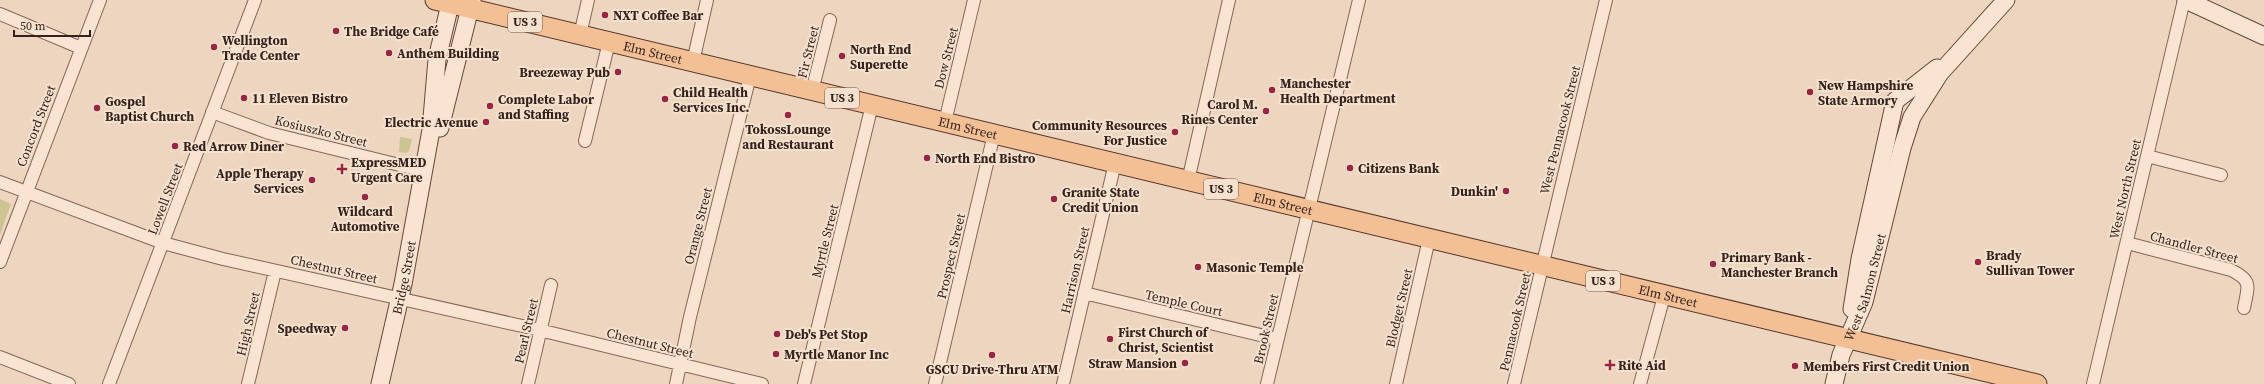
<svg xmlns="http://www.w3.org/2000/svg" width="2264" height="384" font-family="'Source Serif 4',serif">
  <style>
    .green { fill: #ccc593 }
    .lines { fill: none; stroke-linecap: round; stroke-linejoin: round }
    .street-casing { stroke: #876557; stroke-width: 14 }
    .secondary-casing { stroke: #69473a; stroke-width: 19 }
    .primary-casing { stroke: #54352c; stroke-width: 21 }
    .street { stroke: #f9e4d2; stroke-width: 12 }
    .secondary { stroke: #f9e4d2; stroke-width: 17 }
    .primary { stroke: #f3bf95; stroke-width: 19 }
    .poi-dot { fill: #972642; stroke: #f6e1ce; stroke-width: 1.5 }
    .labels { text-anchor: middle; dominant-baseline: central; stroke-width: 4; stroke-linejoin: round; paint-order: stroke }
    .shield { fill: #f6e1ce; stroke: #705b51; stroke-width: 1 }
    .shield-label { font-size: 12px; font-weight: bold; fill: #36221c }
    .poi-label { font-size: 13px; font-weight: bold; fill: #36221c; stroke: #f6e1ce; text-anchor: start }
    .street-label { font-size: 13px; fill: #36221c; stroke: #f6e1ce }
  </style>
  <rect width="100%" height="100%" fill="#eed5bf"/>
  <path class="green" d="M400,137L412,139L409,151L406,153L399,152Z
    M0,199L11,204L0,235Z"/>
  <g class="lines">
    <defs>
      <path id="street" d="M0,14L81,48
        M580,35L588,0
        M693,62L707,0
        M812,91L830,20
        M212,112L269,133L424,171
        M945,122L974,0
        M585,141L609,42
        M2147,156L2221,175
        M1188,181L1229,0
        M0,182L163,243L223,259L531,328L762,384
        M2127,243L2231,270C2253,281 2248,286 2244,308
        M0,262L100,0
        M1084,293L1277,339
        M0,357L69,384
        M109,384L255,0
        M248,384L275,271
        M528,384L551,285
        M676,384L690,317L750,76
        M804,384L872,105
        M935,384L994,134
        M1063,384L1115,163
        M1267,384L1359,0
        M1396,384L1429,239
        M1514,384L1606,0
        M1640,384L1664,296
        M2093,384L2184,0"/>
      <g id="secondary">
        <path d="M2186,0L2264,36"/>
        <path d="M440,128L472,0"/>
        <path d="M1852,309L1860,259L1895,101L1937,68"/>
        <path id="s1" d="M380,384L403,284L431,130L437,59L451,0"/>
        <path id="s2" d="M1834,384L1841,355L1864,302L1902,148L1912,117L1940,73L2006,0"/>
      </g>
      <g id="primary">
        <path id="s3" d="M435,0L2037,384"/>
      </g>
    </defs>
    <use href="#street" class="street-casing"/>
    <use href="#secondary" class="secondary-casing"/>
    <use href="#primary" class="primary-casing"/>
    <use href="#street" class="street"/>
    <use href="#secondary" class="secondary"/>
    <use href="#primary" class="primary"/>
  </g>
  <g class="poi-dot">
    <circle cx="605" cy="15" r="4"/>
    <circle cx="336" cy="31" r="4"/>
    <circle cx="214" cy="47" r="4"/>
    <circle cx="389" cy="53" r="4"/>
    <circle cx="842" cy="56" r="4"/>
    <circle cx="618" cy="72" r="4"/>
    <circle cx="1272" cy="90" r="4"/>
    <circle cx="1810" cy="92" r="4"/>
    <circle cx="244" cy="98" r="4"/>
    <circle cx="665" cy="99" r="4"/>
    <circle cx="490" cy="106" r="4"/>
    <circle cx="97" cy="108" r="4"/>
    <circle cx="1266" cy="111" r="4"/>
    <circle cx="788" cy="115" r="4"/>
    <circle cx="486" cy="122" r="4"/>
    <circle cx="1175" cy="132" r="4"/>
    <circle cx="175" cy="146" r="4"/>
    <circle cx="927" cy="158" r="4"/>
    <circle cx="1350" cy="168" r="4"/>
    <path d="M340 163h4v4h4v4h-4v4h-4v-4h-4v-4h4z"/>
    <circle cx="312" cy="180" r="4"/>
    <circle cx="1506" cy="191" r="4"/>
    <circle cx="365" cy="197" r="4"/>
    <circle cx="1054" cy="199" r="4"/>
    <circle cx="1978" cy="262" r="4"/>
    <circle cx="1713" cy="264" r="4"/>
    <circle cx="1198" cy="267" r="4"/>
    <circle cx="345" cy="328" r="4"/>
    <circle cx="777" cy="334" r="4"/>
    <circle cx="1110" cy="339" r="4"/>
    <circle cx="776" cy="354" r="4"/>
    <circle cx="992" cy="355" r="4"/>
    <circle cx="1185" cy="363" r="4"/>
    <path d="M1608 359h4v4h4v4h-4v4h-4v-4h-4v-4h4z"/>
    <circle cx="1795" cy="366" r="4"/>
  </g>
  <g class="labels">
    <g class="shield">
      <rect x="508" y="12" width="34" height="20" rx="3"/>
      <rect x="825" y="88" width="34" height="20" rx="3"/>
      <rect x="1204" y="179" width="34" height="20" rx="3"/>
      <rect x="1586" y="271" width="34" height="20" rx="3"/>
    </g>
    <g class="shield-label">
      <text x="525" y="22">US 3</text>
      <text x="842" y="98">US 3</text>
      <text x="1221" y="189">US 3</text>
      <text x="1603" y="281">US 3</text>
    </g>
    <g class="poi-label">
      <text x="613" y="15">NXT Coffee Bar</text>
      <text x="344" y="31">The Bridge Café</text>
      <text x="222" y="40">Wellington<tspan x="222" dy="15">Trade Center</tspan></text>
      <text x="850" y="49">North End<tspan x="850" dy="15">Superette</tspan></text>
      <text x="397" y="53">Anthem Building</text>
      <text x="610" y="72" text-anchor="end">Breezeway Pub</text>
      <text x="1280" y="83">Manchester<tspan x="1280" dy="15">Health Department</tspan></text>
      <text x="1818" y="85">New Hampshire<tspan x="1818" dy="15">State Armory</tspan></text>
      <text x="673" y="92">Child Health<tspan x="673" dy="15">Services Inc.</tspan></text>
      <text x="252" y="98">11 Eleven Bistro</text>
      <text x="498" y="99">Complete Labor<tspan x="498" dy="15">and Staffing</tspan></text>
      <text x="105" y="101">Gospel<tspan x="105" dy="15">Baptist Church</tspan></text>
      <text x="1258" y="104" text-anchor="end">Carol M.<tspan x="1258" dy="15">Rines Center</tspan></text>
      <text x="478" y="122" text-anchor="end">Electric Avenue</text>
      <text x="1167" y="125" text-anchor="end">Community Resources<tspan x="1167" dy="15">For Justice</tspan></text>
      <text x="788" y="129" text-anchor="middle">TokossLounge<tspan x="788" dy="15">and Restaurant</tspan></text>
      <text x="183" y="146">Red Arrow Diner</text>
      <text x="935" y="158">North End Bistro</text>
      <text x="351" y="162">ExpressMED<tspan x="351" dy="15">Urgent Care</tspan></text>
      <text x="1358" y="168">Citizens Bank</text>
      <text x="304" y="173" text-anchor="end">Apple Therapy<tspan x="304" dy="15">Services</tspan></text>
      <text x="1498" y="191" text-anchor="end">Dunkin'</text>
      <text x="1062" y="192">Granite State<tspan x="1062" dy="15">Credit Union</tspan></text>
      <text x="365" y="211" text-anchor="middle">Wildcard<tspan x="365" dy="15">Automotive</tspan></text>
      <text x="1986" y="255">Brady<tspan x="1986" dy="15">Sullivan Tower</tspan></text>
      <text x="1721" y="257">Primary Bank -<tspan x="1721" dy="15">Manchester Branch</tspan></text>
      <text x="1206" y="267">Masonic Temple</text>
      <text x="337" y="328" text-anchor="end">Speedway</text>
      <text x="1118" y="332">First Church of<tspan x="1118" dy="15">Christ, Scientist</tspan></text>
      <text x="785" y="334">Deb's Pet Stop</text>
      <text x="784" y="354">Myrtle Manor Inc</text>
      <text x="1177" y="363" text-anchor="end">Straw Mansion</text>
      <text x="1618" y="365">Rite Aid</text>
      <text x="1803" y="366">Members First Credit Union</text>
      <text x="992" y="369" text-anchor="middle">GSCU Drive-Thru ATM</text>
    </g>
    <g class="street-label">
      <text transform="translate(808 52) rotate(-76)">Fir Street</text>
      <text stroke="none"><textPath href="#s3" startOffset="224">Elm Street</textPath></text>
      <text transform="translate(946 58) rotate(-76)">Dow Street</text>
      <text transform="translate(36 126) rotate(-69)">Concord Street</text>
      <text stroke="none"><textPath href="#s3" startOffset="548">Elm Street</textPath></text>
      <text transform="translate(1560 130) rotate(-76)">West Pennacook Street</text>
      <text transform="translate(321 131) rotate(14)">Kosiuszko Street</text>
      <text transform="translate(2125 189) rotate(-77)">West North Street</text>
      <text transform="translate(165 199) rotate(-69)">Lowell Street</text>
      <text stroke="none"><textPath href="#s3" startOffset="872">Elm Street</textPath></text>
      <text transform="translate(698 226) rotate(-76)">Orange Street</text>
      <text transform="translate(825 241) rotate(-76)">Myrtle Street</text>
      <text transform="translate(2194 247) rotate(15)">Chandler Street</text>
      <text transform="translate(951 256) rotate(-77)">Prospect Street</text>
      <text transform="translate(334 269) rotate(13)">Chestnut Street</text>
      <text transform="translate(1075 270) rotate(-77)">Harrison Street</text>
      <text stroke="none"><textPath href="#s1" startOffset="109">Bridge Street</textPath></text>
      <text stroke="none"><textPath href="#s2" startOffset="102">West Salmon Street</textPath></text>
      <text stroke="none"><textPath href="#s3" startOffset="1268">Elm Street</textPath></text>
      <text transform="translate(1184 303) rotate(13)">Temple Court</text>
      <text transform="translate(1399 308) rotate(-77)">Blodget Street</text>
      <text transform="translate(1515 322) rotate(-77)">Pennacook Street</text>
      <text transform="translate(248 324) rotate(-77)">High Street</text>
      <text transform="translate(1266 329) rotate(-77)">Brook Street</text>
      <text transform="translate(526 331) rotate(-77)">Pearl Street</text>
      <text transform="translate(650 343) rotate(14)">Chestnut Street</text>
    </g>
  </g>
  <path d="M14 30v6h76v-6" fill="none" stroke="#36221c" stroke-width="2"/>
  <text x="20" y="30" font-size="12" fill="#36221c" stroke="#f6e1ce" stroke-width="3" paint-order="stroke">50 m</text>
</svg>
